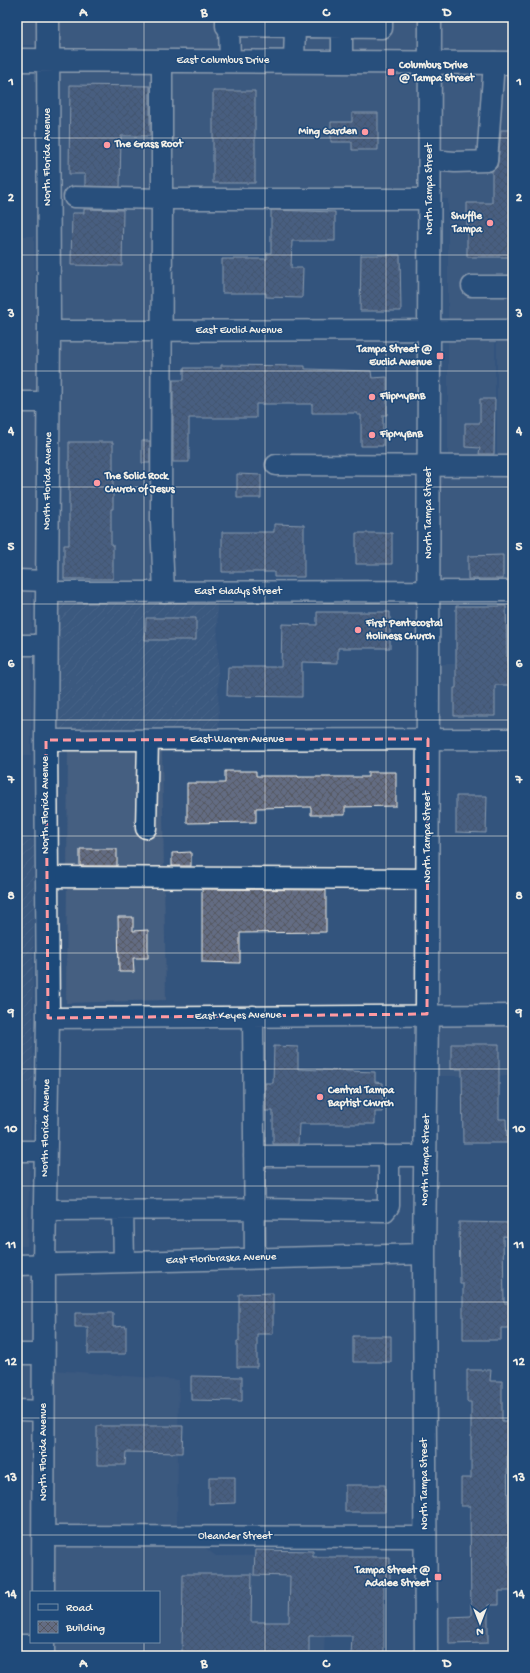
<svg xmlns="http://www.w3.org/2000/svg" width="530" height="1673" font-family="'Gochi Hand',sans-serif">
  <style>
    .built { fill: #455e81 }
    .industrial { fill: url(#industrial-furrows) }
    .building { fill: url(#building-cross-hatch); stroke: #f4f1e8 }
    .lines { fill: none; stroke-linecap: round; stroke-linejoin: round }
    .minor-casing { stroke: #f4f1e8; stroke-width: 23 }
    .major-casing { stroke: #f4f1e8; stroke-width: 25 }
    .minor { stroke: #1f4a7a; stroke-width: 20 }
    .major { stroke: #1f4a7a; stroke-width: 22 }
    .marked { fill: none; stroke: #ff9aa2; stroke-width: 3; stroke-dasharray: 8 5; stroke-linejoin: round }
    .grid { fill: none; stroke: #f4f1e8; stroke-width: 1; stroke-opacity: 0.55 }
    .poi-dot { fill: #ff9aa2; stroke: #1f4a7a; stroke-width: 1.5 }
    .labels { text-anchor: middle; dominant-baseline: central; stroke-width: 3; stroke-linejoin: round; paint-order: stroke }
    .street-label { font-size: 11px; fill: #f4f1e8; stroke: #1f4a7a }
    .poi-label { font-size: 11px; font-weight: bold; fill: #f4f1e8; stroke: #1f4a7a; text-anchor: start }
    .neatline { fill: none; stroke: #f4f1e8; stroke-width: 1.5 }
    .grid-label { font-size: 13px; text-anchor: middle; font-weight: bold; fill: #f4f1e8 }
  </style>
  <defs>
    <pattern id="industrial-furrows" width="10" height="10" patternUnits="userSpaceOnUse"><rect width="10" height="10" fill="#455e81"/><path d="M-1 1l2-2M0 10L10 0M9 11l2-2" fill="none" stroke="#607693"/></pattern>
    <pattern id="building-cross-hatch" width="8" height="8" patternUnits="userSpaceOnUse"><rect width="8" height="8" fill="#636c83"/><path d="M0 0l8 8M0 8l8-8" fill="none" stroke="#555861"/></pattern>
  </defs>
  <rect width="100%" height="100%" fill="#33547d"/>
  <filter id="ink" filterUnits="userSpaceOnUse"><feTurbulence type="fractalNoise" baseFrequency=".025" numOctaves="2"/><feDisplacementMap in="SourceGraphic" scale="8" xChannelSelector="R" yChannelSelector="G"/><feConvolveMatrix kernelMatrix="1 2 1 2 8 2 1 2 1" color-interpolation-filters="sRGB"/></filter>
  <g filter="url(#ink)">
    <path class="built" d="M17,17H513V321L495,322V463H448V199L158,195V321H62L58,45H17Z
      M17,236H34L36,336H155L161,585L61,586L60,573H17Z
      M497,334H513V590L431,592L436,467H497Z
      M17,589H32L31,756H17Z
      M430,664H513V737L430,739Z
      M162,746L166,1000L66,1003L68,747Z
      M430,1017H513V1076H430Z
      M17,1083H33L27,1246H17Z
      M17,1275H35V1314L32,1369H35L34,1592H31V1634H17Z
      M54,1370L179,1380L177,1526H53Z
      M53,1547H204L216,1556L328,1555L324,1656H52V1642H159V1592H53Z"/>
    <path class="industrial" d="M48,596H217L219,738H48Z
      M17,839H34L33,1083H17Z"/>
    <path class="building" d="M70,85L150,86V136H121L120,187L85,186V174H69Z
      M213,91H255V183H213Z
      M352,113H378V150H352V142H331V122H352Z
      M501,130H513V257H467V203H492V171L497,167L498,162Z
      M84,209L123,210L122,266L71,265L72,213H84Z
      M271,210L335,212V241H292L291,268H303L302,298L266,297V293H222V259H267V253H271Z
      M361,255H400L401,311H360Z
      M221,365L305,366V369L371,371L372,378L387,377V415H383V446H361V415H357V413H312V404H256V418H189V462H173V380H184V368H221Z
      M480,399H495L494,454H479L480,448L465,447V423H480Z
      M142,441H150V463H142Z
      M69,442H113V509H111V545H113V579H64V545H69Z
      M237,474L261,475V498H237Z
      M274,524L304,525V577H274V572H222V532H274Z
      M356,533H392V564H356Z
      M503,555V579H468V556Z
      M456,606H506L507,663H511V685H495V716H454V688H456Z
      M317,612H390V648H338V663L302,662V697L227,696L228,667H281L282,624L317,625Z
      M146,618H196V640H145Z
      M225,771H256V776H298V777H368V772H396V806L345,807V815H311V807L256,808V822L187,823V783H225Z
      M456,796H487L486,833L456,832Z
      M80,849H117V866H80Z
      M191,852V866H172V853Z
      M202,889L326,890V932L240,933V963L202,962Z
      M118,917H133V931L148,930V958H133L134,972H119Z
      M451,1044H499V1119H506L507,1143H463L462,1069H451Z
      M274,1046L298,1047V1069L375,1072V1082L383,1083L382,1112H375V1124H299L298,1144H273V1111H265V1083H273Z
      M459,1222L513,1223V1237L503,1236L504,1303H513V1328H501V1340H463V1283H460Z
      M273,1293V1334H257V1367H237V1341H239V1294Z
      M75,1313H113V1327L126,1326V1354H88V1327H75Z
      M353,1336H391V1362H353Z
      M467,1370H491L490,1381H502V1421H513V1454H507L509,1565H512V1591H499V1605H488V1643L449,1644V1617L471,1616L470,1506H461V1478H471V1402H467Z
      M191,1376L242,1377V1401L191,1400Z
      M97,1426H183L182,1453L126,1452L125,1465H97Z
      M209,1477H235V1503L209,1504Z
      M345,1485H385V1512H345Z
      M255,1550L313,1551V1557H390V1583H384V1656H351L352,1636H309V1656H182L183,1574H252L251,1622H289L290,1576L254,1575Z"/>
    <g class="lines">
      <defs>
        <path id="minor" d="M226,17V26L382,28V17
          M229,26L230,61
          M294,61L295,27
          M342,61V27
          M430,160L455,162L487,161L494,62
          M74,197L162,199V61
          M472,286H513
          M49,331L513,330
          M17,402H48
          M276,465L513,466
          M17,580L47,581
          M47,592L513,591
          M164,592L161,522L162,199H429
          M17,645H47
          M46,740L513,739
          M146,828L148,740
          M47,877L428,879
          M253,1016L255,1258
          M48,1018L513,1015
          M17,1151H46
          M389,1156H426
          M123,1209L124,1262
          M45,1210L254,1209L385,1211L389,1206V1156H254
          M17,1265L424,1254
          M17,1354H44
          M17,1410L44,1411
          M44,1536L426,1537
          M17,1645H43"/>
        <path id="major" d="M17,60L513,63
          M43,1592L44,1265L48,1018L46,740L49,331L48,17
          M43,1642V1656
          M426,1656L424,1254L427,1014L430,17"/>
      </defs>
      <use href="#minor" class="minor-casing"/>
      <use href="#major" class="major-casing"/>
      <use href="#minor" class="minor"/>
      <use href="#major" class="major"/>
    </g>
  </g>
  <path d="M0 0H530V1673H0ZM428,739L427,1014L48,1018L46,740Z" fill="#33547d" fill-opacity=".55" fill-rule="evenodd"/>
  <path class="marked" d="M428,739L427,1014L48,1018L46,740Z"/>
  <path class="grid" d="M144,17V1592M265,17V1656M386,17V1656M17,138H513M17,255H513M17,371H513M17,487H513M17,604H513M17,720H513M17,836H513M17,953H513M17,1069H513M17,1186H513M17,1302H513M17,1418H513M17,1535H513M144,1642V1656"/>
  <g class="poi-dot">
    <rect x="387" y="68" width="8" height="8" rx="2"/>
    <circle cx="365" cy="132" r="4"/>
    <circle cx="107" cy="145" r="4"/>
    <circle cx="490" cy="223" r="4"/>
    <rect x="436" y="352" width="8" height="8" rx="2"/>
    <circle cx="372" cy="397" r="4"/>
    <circle cx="372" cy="435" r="4"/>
    <circle cx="97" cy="483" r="4"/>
    <circle cx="358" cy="630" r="4"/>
    <circle cx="320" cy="1097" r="4"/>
    <rect x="434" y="1573" width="8" height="8" rx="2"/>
  </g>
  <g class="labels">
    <g class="street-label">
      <text x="223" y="61">East Columbus Drive</text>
      <text transform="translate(48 157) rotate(-90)">North Florida Avenue</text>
      <text transform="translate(430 189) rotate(-90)">North Tampa Street</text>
      <text x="239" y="331">East Euclid Avenue</text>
      <text transform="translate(48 481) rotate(-89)">North Florida Avenue</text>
      <text transform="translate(429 513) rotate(-90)">North Tampa Street</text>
      <text x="238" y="592">East Gladys Street</text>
      <text x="237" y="740">East Warren Avenue</text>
      <text transform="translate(46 805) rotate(-90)">North Florida Avenue</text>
      <text transform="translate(428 837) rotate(-90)">North Tampa Street</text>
      <text transform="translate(238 1016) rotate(-1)">East Keyes Avenue</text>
      <text transform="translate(46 1128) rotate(-89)">North Florida Avenue</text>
      <text transform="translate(426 1160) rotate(-89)">North Tampa Street</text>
      <text transform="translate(221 1259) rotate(-2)">East Floribraska Avenue</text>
      <text transform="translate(44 1452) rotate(-90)">North Florida Avenue</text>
      <text transform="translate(425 1484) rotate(-90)">North Tampa Street</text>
      <text x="235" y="1537">Oleander Street</text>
    </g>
    <g class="poi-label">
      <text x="399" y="66">Columbus Drive<tspan x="399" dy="13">@ Tampa Street</tspan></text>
      <text x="357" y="132" text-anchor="end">Ming Garden</text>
      <text x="115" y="145">The Grass Root</text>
      <text x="482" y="217" text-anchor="end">Shuffle<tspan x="482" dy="13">Tampa</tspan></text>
      <text x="432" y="350" text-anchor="end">Tampa Street @<tspan x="432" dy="13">Euclid Avenue</tspan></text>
      <text x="380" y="397">FlipMyBnB</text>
      <text x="380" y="435">FipMyBnB</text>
      <text x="105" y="477">The Solid Rock<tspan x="105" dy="13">Church of Jesus</tspan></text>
      <text x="366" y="624">First Pentecostal<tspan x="366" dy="13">Holiness Church</tspan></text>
      <text x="328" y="1091">Central Tampa<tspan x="328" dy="13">Baptist Church</tspan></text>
      <text x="430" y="1571" text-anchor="end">Tampa Street @<tspan x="430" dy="13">Adalee Street</tspan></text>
    </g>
  </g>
  <rect width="530" height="1673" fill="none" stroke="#1f4a7a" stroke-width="44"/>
  <rect x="30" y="1591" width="130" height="52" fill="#1f4a7a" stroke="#748da6"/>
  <rect x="38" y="1604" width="20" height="6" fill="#1f4a7a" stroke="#748da6"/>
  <text x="66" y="1611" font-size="12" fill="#f4f1e8">Road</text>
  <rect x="38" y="1621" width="20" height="12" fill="url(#building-cross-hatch)" stroke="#748da6"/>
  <text x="66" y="1631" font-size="12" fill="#f4f1e8">Building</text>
  <g transform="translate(480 1623) rotate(180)" stroke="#1f4a7a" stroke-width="3" paint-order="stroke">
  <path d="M0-3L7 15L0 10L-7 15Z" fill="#f4f1e8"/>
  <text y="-6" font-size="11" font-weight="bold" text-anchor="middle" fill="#f4f1e8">N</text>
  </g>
  <rect x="22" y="22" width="486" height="1629" class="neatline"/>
  <g class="grid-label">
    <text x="83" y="16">A</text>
    <text x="204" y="16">B</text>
    <text x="326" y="16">C</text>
    <text x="447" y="16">D</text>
    <text x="11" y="85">1</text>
    <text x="519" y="85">1</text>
    <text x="11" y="201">2</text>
    <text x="519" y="201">2</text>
    <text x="11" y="317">3</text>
    <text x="519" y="317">3</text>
    <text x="11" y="434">4</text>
    <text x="519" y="434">4</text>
    <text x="11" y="550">5</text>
    <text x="519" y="550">5</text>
    <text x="11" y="667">6</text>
    <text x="519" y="667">6</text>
    <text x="11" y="783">7</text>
    <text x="519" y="783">7</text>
    <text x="11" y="899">8</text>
    <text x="519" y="899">8</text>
    <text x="11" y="1016">9</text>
    <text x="519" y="1016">9</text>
    <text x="11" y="1132">10</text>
    <text x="519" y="1132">10</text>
    <text x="11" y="1248">11</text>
    <text x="519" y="1248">11</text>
    <text x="11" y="1365">12</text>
    <text x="519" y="1365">12</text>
    <text x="11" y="1481">13</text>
    <text x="519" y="1481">13</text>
    <text x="11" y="1597">14</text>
    <text x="519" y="1597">14</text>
    <text x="83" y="1667">A</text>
    <text x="204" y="1667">B</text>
    <text x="326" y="1667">C</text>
    <text x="447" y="1667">D</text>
  </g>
</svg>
